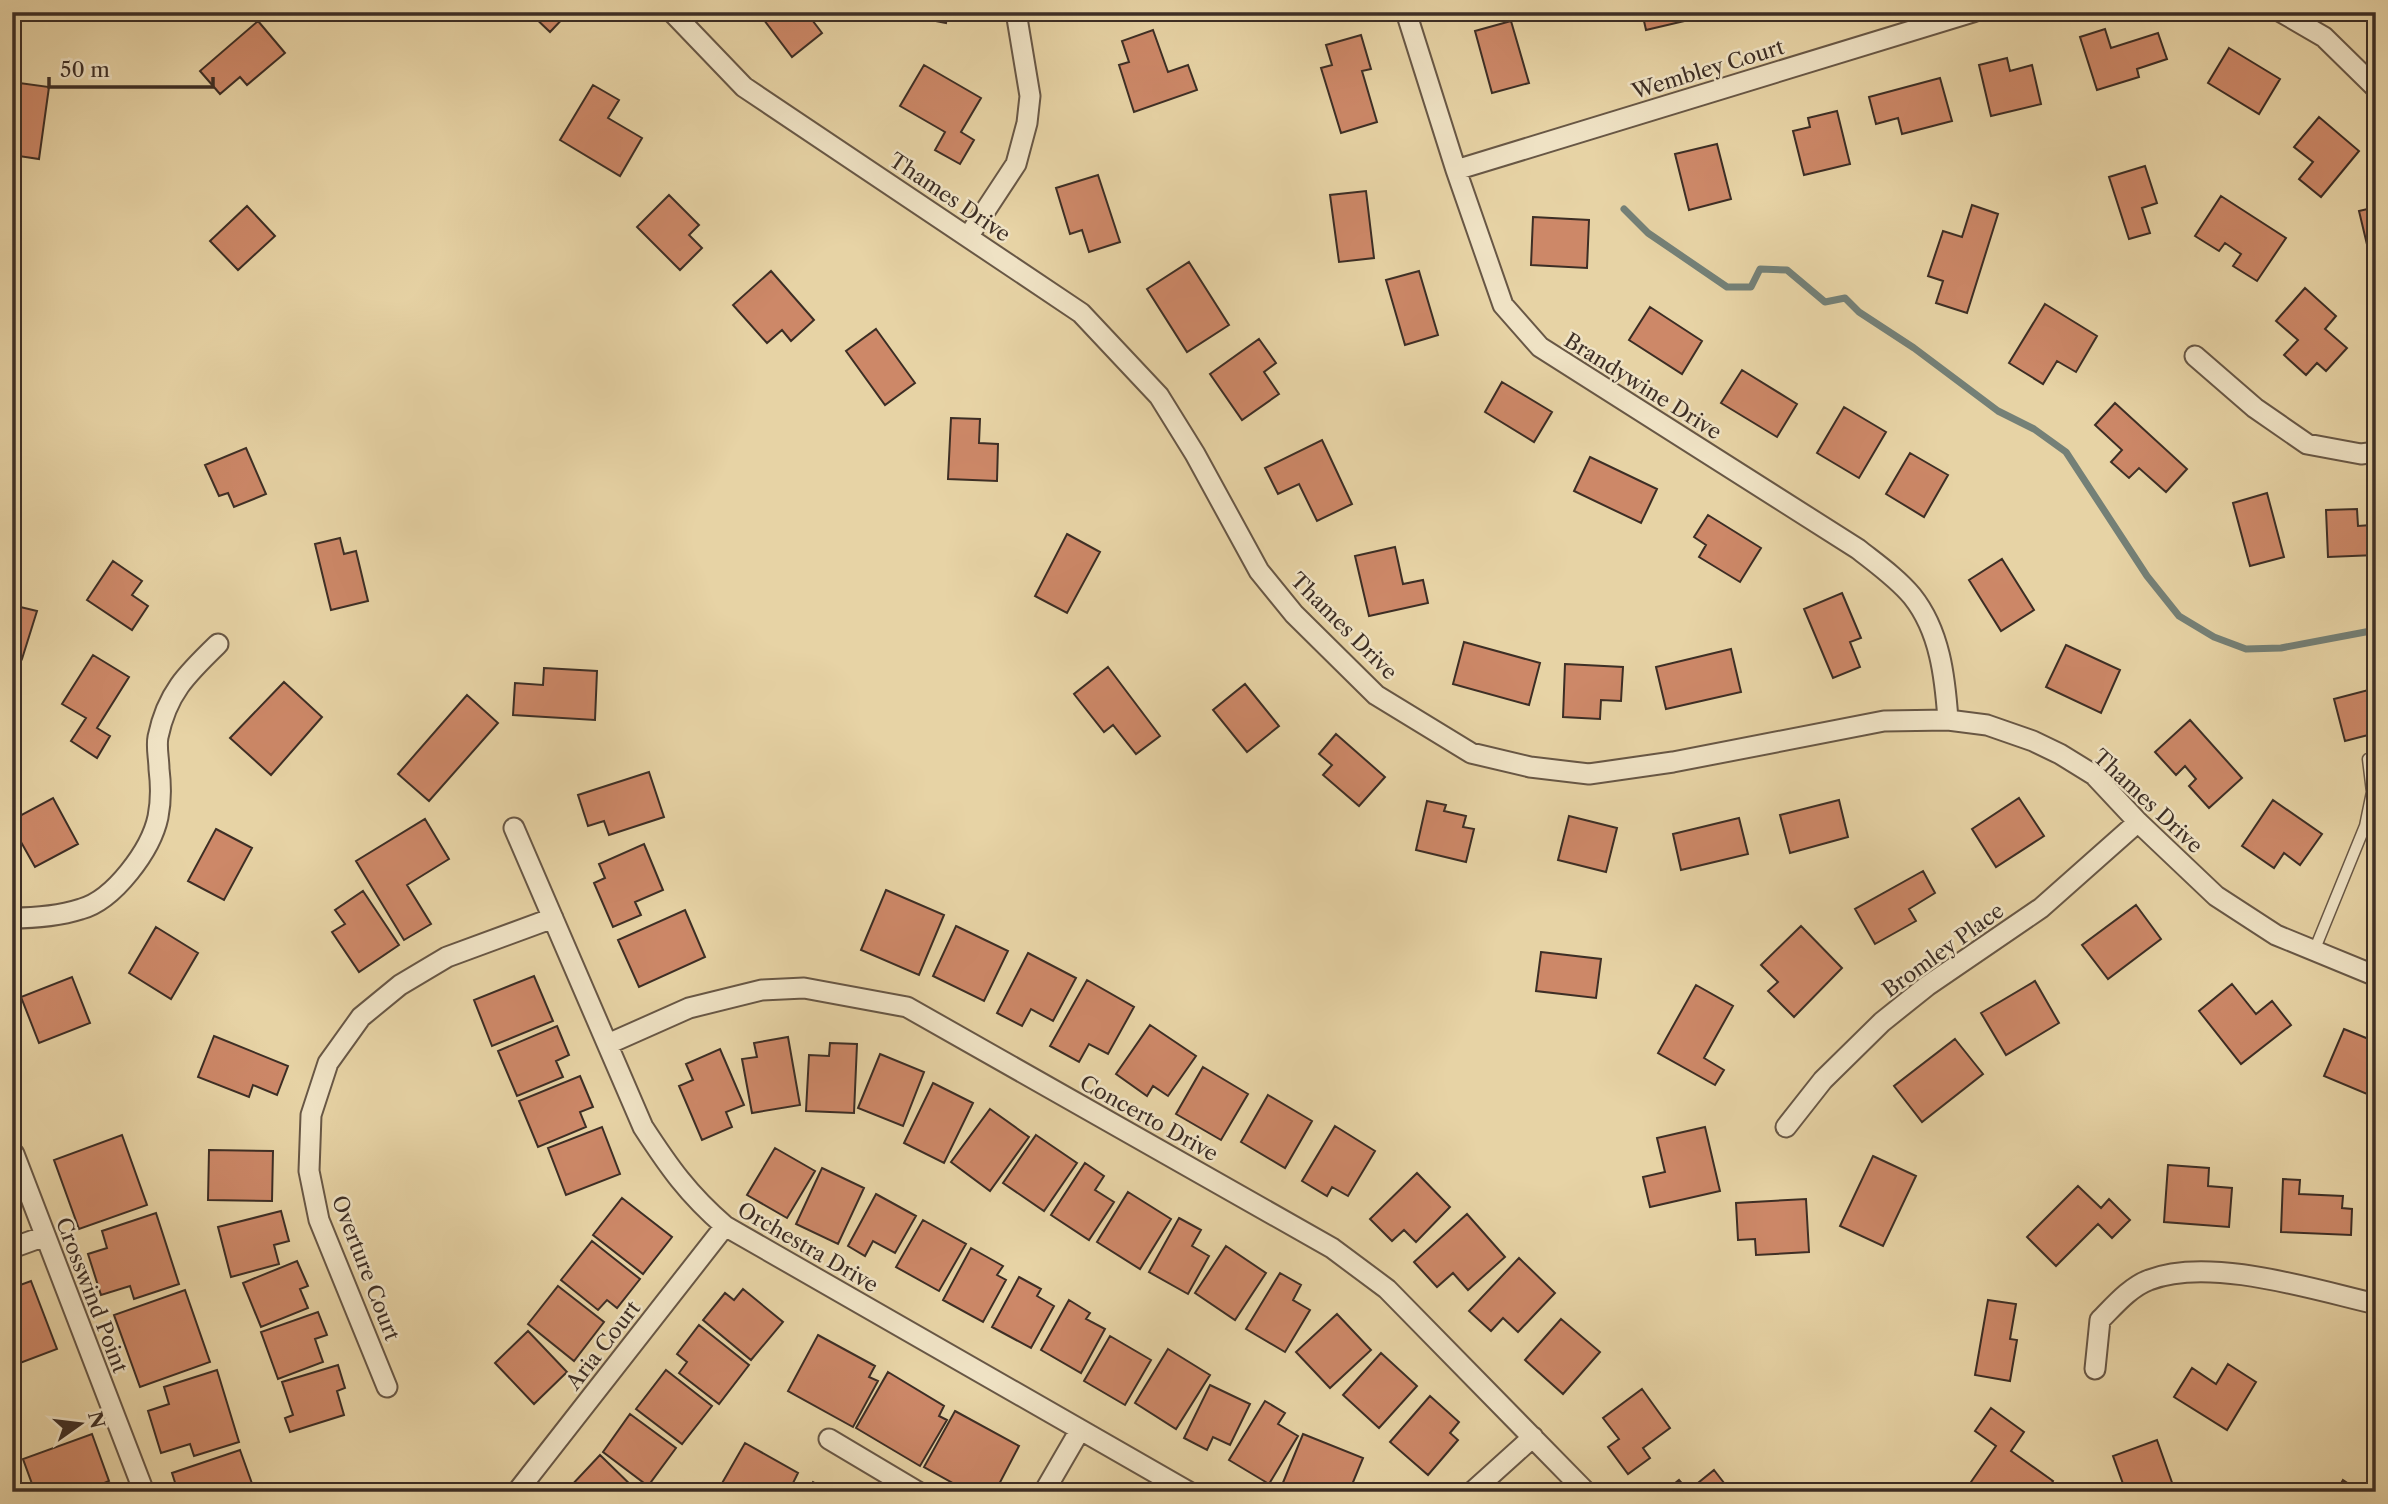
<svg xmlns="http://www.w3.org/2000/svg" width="2388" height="1504" font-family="'Libre Caslon Text',serif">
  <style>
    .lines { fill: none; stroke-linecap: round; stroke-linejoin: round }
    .stream { stroke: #748077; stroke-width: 7 }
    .building { fill: #cd8868; stroke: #3d2e25; stroke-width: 2 }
    .lane-casing { stroke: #685745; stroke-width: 13 }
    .street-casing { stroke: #685745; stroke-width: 23 }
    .lane { stroke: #efe2c4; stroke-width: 10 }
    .street { stroke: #efe2c4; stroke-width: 19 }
    .labels { text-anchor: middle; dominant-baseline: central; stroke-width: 5; stroke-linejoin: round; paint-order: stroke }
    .street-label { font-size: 21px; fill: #3d2e25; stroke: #efe2c4 }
  </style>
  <rect width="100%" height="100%" fill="#e7d3a5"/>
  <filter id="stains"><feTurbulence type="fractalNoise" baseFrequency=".00286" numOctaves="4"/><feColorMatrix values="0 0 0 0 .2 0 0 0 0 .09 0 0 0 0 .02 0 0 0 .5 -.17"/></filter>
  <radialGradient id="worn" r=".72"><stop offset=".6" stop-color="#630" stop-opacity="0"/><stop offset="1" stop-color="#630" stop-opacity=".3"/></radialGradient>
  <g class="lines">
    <path class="stream" d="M1624,209L1648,233L1727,287H1751L1760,269L1787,270L1825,302L1845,298L1859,312L1914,348L1998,411L2034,429L2066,452L2147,576L2179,616L2214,637L2246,649L2281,648L2376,630"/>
  </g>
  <path class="building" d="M529,12H569L550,32Z
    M758,12H806L822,33L792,57Z
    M891,12H948L946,23Z
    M1642,12H1709L1710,15L1646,30Z
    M258,21L285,53L247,85L240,77L220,94L200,71Z
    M1511,21L1529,83L1492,93L1475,31Z
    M2105,29L2111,48L2158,33L2167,59L2137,69L2139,77L2097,90L2080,37Z
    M1153,30L1168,72L1188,65L1197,90L1134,112L1119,65L1129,62L1122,41Z
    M1361,35L1371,69L1362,71L1377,122L1341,133L1321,68L1332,65L1326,45Z
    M2229,48L2280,79L2259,114L2208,83Z
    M2007,58L2010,71L2032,65L2041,104L1991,116L1979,65Z
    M924,65L981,98L961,132L974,140L960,164L935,150L945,132L900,106Z
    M1940,78L1952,121L1902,134L1898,118L1876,124L1869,97Z
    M12,82L49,87L39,159L12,155Z
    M593,85L619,100L608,118L642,138L620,176L560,140Z
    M1837,111L1850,164L1804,175L1793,131L1810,127L1808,118Z
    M2319,117L2359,151L2321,197L2299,179L2313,162L2294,147Z
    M1717,144L1731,199L1689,210L1675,154Z
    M2145,166L2157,203L2142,208L2150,233L2129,239L2109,177Z
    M1098,175L1120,242L1089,252L1082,230L1070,234L1056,188Z
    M1366,191L1374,258L1339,262L1330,195Z
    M669,195L699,225L689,235L702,248L680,270L637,227Z
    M2221,196L2286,238L2257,281L2233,266L2241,254L2225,243L2219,251L2195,236Z
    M1972,205L1998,214L1967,313L1936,303L1943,281L1928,276L1943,231L1962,237Z
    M247,206L275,236L238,270L210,241Z
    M2376,207V252L2369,253L2359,211Z
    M1533,217L1589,220L1587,268L1531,265Z
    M1189,262L1229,325L1187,352L1147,289Z
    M771,271L814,320L791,341L782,330L767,343L733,305Z
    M1419,271L1438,335L1405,345L1386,280Z
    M2305,288L2336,316L2325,329L2347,348L2326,371L2317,363L2306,375L2284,355L2298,340L2276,321Z
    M2045,304L2097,336L2076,372L2057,361L2043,384L2009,363Z
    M1650,307L1702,341L1682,374L1629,340Z
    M876,329L915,383L885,405L846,351Z
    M1259,339L1276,363L1264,372L1279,394L1242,420L1210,374Z
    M1742,370L1797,404L1777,437L1721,403Z
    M1502,382L1552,412L1534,442L1485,412Z
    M2115,403L2187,469L2166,492L2139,468L2129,478L2111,462L2122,450L2095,425Z
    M1844,407L1886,432L1859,478L1817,453Z
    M951,418L980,419L979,443L998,444L997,481L948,479Z
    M1322,440L1352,504L1317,521L1299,484L1278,494L1265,468Z
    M246,448L266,494L234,507L228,493L219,496L205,465Z
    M1910,453L1948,475L1924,517L1886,494Z
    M1590,457L1657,489L1641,523L1574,491Z
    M2267,493L2284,557L2250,566L2233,503Z
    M2357,509L2358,526L2371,525L2370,510L2376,509V555L2328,557L2326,510Z
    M1708,515L1761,548L1740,582L1699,557L1706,545L1694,537Z
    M1067,534L1100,552L1067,613L1035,596Z
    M340,538L344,554L356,551L368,601L331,610L315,544Z
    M1395,547L1403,584L1423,580L1428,603L1369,616L1355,556Z
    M2002,559L2034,610L2001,631L1969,580Z
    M113,561L142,581L132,595L148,606L132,630L87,600Z
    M1842,593L1861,638L1850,642L1860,667L1833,678L1804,609Z
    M12,605L37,611L22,659L12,680Z
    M1464,642L1540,663L1529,705L1453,684Z
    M2066,645L2120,670L2101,713L2046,687Z
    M1731,649L1741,692L1666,709L1656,667Z
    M93,655L129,677L97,728L110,736L97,758L71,741L86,718L62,704Z
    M1565,664L1623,667L1621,701L1601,700L1600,719L1563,717Z
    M1108,667L1160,736L1136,754L1113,725L1104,732L1074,694Z
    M544,668L597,671L595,720L513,715L515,683L543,685Z
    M284,682L322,717L271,775L230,738Z
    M1245,684L1279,726L1247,752L1213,710Z
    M2376,688V722L2369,723L2372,734L2345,741L2334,699Z
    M467,695L498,723L429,801L398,774Z
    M2190,720L2242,778L2209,808L2189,786L2196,779L2185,766L2176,775L2155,752Z
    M1336,734L1385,777L1359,806L1323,775L1332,765L1319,754Z
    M649,772L664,817L609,835L604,821L588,826L578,795Z
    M53,798L78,844L35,867L12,826V820Z
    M2019,798L2044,836L1996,867L1972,829Z
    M1839,800L1848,837L1790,853L1780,815Z
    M2273,800L2322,834L2300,865L2284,853L2274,868L2242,846Z
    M1427,801L1446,805L1444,811L1466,816L1463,827L1474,829L1466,862L1416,850Z
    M1569,816L1617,828L1606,872L1558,860Z
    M1739,818L1748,854L1681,870L1673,834Z
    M425,819L449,859L407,885L431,924L404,940L356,861Z
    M216,829L252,848L224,900L188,881Z
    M644,844L663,890L635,902L641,915L613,927L594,883L605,878L599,864Z
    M1923,871L1935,893L1909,909L1916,921L1875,944L1855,909Z
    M886,890L944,915L919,975L861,950Z
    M363,891L399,945L359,972L332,932L345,924L335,910Z
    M2136,905L2161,939L2108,979L2082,945Z
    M685,910L705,957L639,987L618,940Z
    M956,926L1008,951L984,1001L933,976Z
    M1801,926L1842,968L1794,1017L1768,991L1778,982L1761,965Z
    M156,927L198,953L171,999L129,973Z
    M1541,952L1601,959L1596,998L1536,991Z
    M1028,953L1076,978L1053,1021L1031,1009L1022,1026L997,1013Z
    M534,976L553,1021L492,1046L474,1000Z
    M72,977L90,1023L39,1043L21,997Z
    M1087,980L1134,1007L1108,1054L1089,1044L1079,1062L1050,1046Z
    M2035,981L2059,1023L2006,1055L1981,1013Z
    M2232,984L2256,1014L2272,1001L2291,1025L2241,1064L2199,1011Z
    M1696,985L1733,1006L1704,1058L1724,1070L1715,1085L1658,1053Z
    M1150,1025L1196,1056L1168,1096L1153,1086L1147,1096L1116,1074Z
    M557,1026L569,1055L556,1061L563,1077L517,1096L498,1051Z
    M2344,1029L2376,1042V1075L2367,1094L2324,1076Z
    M214,1036L288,1066L277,1095L253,1085L249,1097L198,1077Z
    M788,1037L800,1105L752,1113L742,1059L757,1057L754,1043Z
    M1955,1039L1983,1074L1922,1122L1894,1086Z
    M830,1043L857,1044L854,1113L806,1111L809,1055L829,1056Z
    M720,1049L744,1105L726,1112L732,1127L702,1140L679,1086L693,1080L686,1064Z
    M880,1054L924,1072L903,1126L858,1108Z
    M1203,1067L1248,1094L1221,1140L1176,1114Z
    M580,1076L593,1107L580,1112L586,1127L538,1147L519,1101Z
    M933,1083L973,1103L944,1163L904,1143Z
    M1268,1095L1312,1121L1285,1168L1241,1142Z
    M990,1109L1029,1137L990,1191L951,1162Z
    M1335,1126L1375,1151L1348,1196L1332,1187L1327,1196L1302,1181Z
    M602,1127L620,1174L566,1195L548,1148Z
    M1705,1127L1720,1191L1650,1207L1643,1177L1665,1172L1657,1138Z
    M122,1135L147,1205L79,1229L54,1160Z
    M1036,1135L1077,1163L1044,1211L1003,1183Z
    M775,1148L815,1171L787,1218L747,1195Z
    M209,1150L273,1151L272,1201L208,1200Z
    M1873,1156L1916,1176L1883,1246L1840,1226Z
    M1085,1163L1104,1176L1095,1190L1114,1202L1089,1240L1051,1215Z
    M2168,1165L2209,1168L2208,1186L2232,1188L2229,1227L2164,1222Z
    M822,1168L864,1188L838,1244L796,1224Z
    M1417,1173L1450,1207L1416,1242L1404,1230L1392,1241L1370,1219Z
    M2283,1179L2300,1180L2299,1194L2343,1196L2342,1208L2352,1209L2351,1235L2281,1232Z
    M2078,1186L2101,1208L2109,1199L2130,1220L2112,1238L2098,1224L2056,1266L2027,1237Z
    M1128,1192L1171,1219L1140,1269L1097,1242Z
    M876,1194L916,1216L895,1253L873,1241L865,1256L848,1246Z
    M622,1198L672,1237L643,1274L593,1235Z
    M1806,1199L1809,1252L1756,1255L1755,1239L1738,1240L1736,1203Z
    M281,1211L289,1241L274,1245L279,1264L231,1277L218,1227Z
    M156,1213L179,1284L134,1299L130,1286L101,1295L88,1254L107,1248L102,1231Z
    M1467,1214L1505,1257L1468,1290L1453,1273L1437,1287L1414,1262Z
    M1179,1218L1201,1230L1192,1246L1209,1256L1188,1294L1149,1272Z
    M923,1220L966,1244L939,1291L896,1267Z
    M592,1241L640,1279L617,1308L607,1300L598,1310L561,1280Z
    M1226,1246L1266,1273L1235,1320L1195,1293Z
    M971,1248L1003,1266L997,1275L1006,1280L983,1322L943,1300Z
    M1519,1258L1555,1293L1518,1332L1503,1318L1491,1331L1469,1311Z
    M297,1261L308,1286L300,1289L308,1308L261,1327L243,1283Z
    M1280,1273L1301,1285L1293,1300L1310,1310L1285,1352L1246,1329Z
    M1019,1277L1041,1289L1037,1296L1054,1306L1031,1348L992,1327Z
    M31,1281L57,1349L12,1366V1288Z
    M558,1286L604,1322L574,1361L528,1324Z
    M743,1289L783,1322L751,1360L703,1320L725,1293L734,1300Z
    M185,1290L210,1362L140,1387L114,1315Z
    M1069,1300L1090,1313L1086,1319L1105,1329L1081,1373L1041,1350Z
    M1988,1300L2016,1304L2010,1339L2017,1340L2010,1381L1975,1375Z
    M318,1312L327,1335L315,1339L323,1362L278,1379L261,1332Z
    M1337,1314L1371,1350L1330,1388L1296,1352Z
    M1561,1319L1600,1352L1563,1394L1525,1360Z
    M699,1325L749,1365L719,1404L679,1373L687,1362L677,1354Z
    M528,1331L567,1372L534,1404L495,1363Z
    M818,1335L875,1366L869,1377L878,1381L853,1427L788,1391Z
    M1110,1336L1151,1360L1125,1405L1084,1381Z
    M1168,1349L1210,1375L1176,1429L1135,1403Z
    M1381,1353L1417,1386L1379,1428L1343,1395Z
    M2228,1364L2256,1382L2227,1430L2174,1397L2192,1368L2216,1384Z
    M338,1365L345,1388L337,1391L344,1415L290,1432L285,1418L293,1415L282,1382Z
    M217,1370L239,1442L194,1456L190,1444L161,1453L148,1411L169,1404L164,1387Z
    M666,1370L712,1406L682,1444L636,1409Z
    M888,1372L944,1406L939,1416L947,1420L920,1466L856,1428Z
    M1210,1385L1250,1404L1230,1445L1213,1437L1207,1450L1184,1438Z
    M1642,1389L1670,1428L1643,1448L1650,1458L1628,1474L1608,1447L1619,1439L1603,1418Z
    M1430,1396L1459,1422L1450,1433L1458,1440L1428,1475L1390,1442Z
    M1265,1401L1285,1413L1278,1424L1298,1436L1269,1484L1229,1460Z
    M1991,1408L2024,1432L2011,1451L2053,1481L2046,1492H1984L1971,1482L1996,1446L1975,1431Z
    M955,1411L1019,1446L995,1492H969L924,1467Z
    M630,1414L676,1448L648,1486L603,1452Z
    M92,1434L109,1481L97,1486L99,1492H35L23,1459Z
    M1303,1434L1363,1458L1349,1492H1299L1282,1485Z
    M2157,1440L2175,1491L2126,1492L2113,1456Z
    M745,1443L798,1473L793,1483L804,1489L802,1492H717Z
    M240,1450L255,1492H178L172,1473Z
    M600,1455L638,1492H570L568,1489Z
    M1714,1470L1731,1492H1664L1679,1480L1688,1491Z
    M2343,1480L2361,1492H2336Z
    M813,1482L831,1492H807Z"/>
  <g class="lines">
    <defs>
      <path id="lane" d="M2314,951L2365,826L2372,792L2368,759"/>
      <path id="street" d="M672,12L744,87L1081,313L1159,396L1195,454L1259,571L1294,614L1376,695L1471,753L1530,767L1589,774L1673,762L1884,721L1948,720L1987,725L2033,741L2060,754L2094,775L2138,822L2216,896L2276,935L2376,976
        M1406,12L1456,170L1503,305L1540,347L1858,549C1877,564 1897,578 1912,596C1940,631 1945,677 1948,720
        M2281,12L2324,37L2376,88
        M1456,170L1973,12
        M968,237L1016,164L1027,123L1030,96L1016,12
        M2195,356L2255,408L2307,444L2361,454L2376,452
        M514,828L643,1127C669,1167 688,1194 725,1226L1189,1492
        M12,918C36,918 59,916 81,909C114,900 151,850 158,817C161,802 161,785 159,769C159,759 156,747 158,737C167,693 187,674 218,644
        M608,1044L689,1008L762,990L804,988L907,1007L1332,1248L1387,1289L1586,1492
        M1786,1127L1823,1080L1882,1022L1927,986L2041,908L2138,822
        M14,1154L144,1492
        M12,1248L45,1236
        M2095,1369L2100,1320C2114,1306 2130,1287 2149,1280C2209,1256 2315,1290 2376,1304
        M387,1387L319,1220L309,1171L311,1115L328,1063L361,1017L400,985L447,957L553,918
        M829,1439L918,1492
        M517,1492L725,1226
        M1044,1492L1080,1430
        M1472,1492L1533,1437"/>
    </defs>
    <use href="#lane" class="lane-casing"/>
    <use href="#street" class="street-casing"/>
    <use href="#lane" class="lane"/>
    <use href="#street" class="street"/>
  </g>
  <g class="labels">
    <g class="street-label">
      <text transform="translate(1708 69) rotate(-17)">Wembley Court</text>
      <text transform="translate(950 197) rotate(34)">Thames Drive</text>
      <text transform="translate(1643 386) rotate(32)">Brandywine Drive</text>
      <text transform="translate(1344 626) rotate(45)">Thames Drive</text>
      <text transform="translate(2148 801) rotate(43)">Thames Drive</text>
      <text transform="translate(1943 950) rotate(-36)">Bromley Place</text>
      <text transform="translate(1149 1118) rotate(29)">Concerto Drive</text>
      <text transform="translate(808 1247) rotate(30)">Orchestra Drive</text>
      <text transform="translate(366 1268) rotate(69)">Overture Court</text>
      <text transform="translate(92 1295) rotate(69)">Crosswind Point</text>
      <text transform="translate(603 1345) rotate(-52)">Aria Court</text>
    </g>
  </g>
  <rect width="2388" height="1504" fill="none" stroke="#e7d3a5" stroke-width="42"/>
  <rect x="14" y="14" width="2360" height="1476" fill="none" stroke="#3d2e25" stroke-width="3.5"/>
  <rect x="21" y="21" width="2346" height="1462" fill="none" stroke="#3d2e25" stroke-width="2"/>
  <g transform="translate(80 1424) rotate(76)" stroke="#efe2c4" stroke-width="5" paint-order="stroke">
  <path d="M0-5L12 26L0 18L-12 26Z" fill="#3d2e25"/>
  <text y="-10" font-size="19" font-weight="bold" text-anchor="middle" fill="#3d2e25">N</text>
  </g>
  <path d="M49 77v10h164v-10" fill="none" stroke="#3d2e25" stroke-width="3.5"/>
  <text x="60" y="77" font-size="21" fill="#3d2e25" stroke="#efe2c4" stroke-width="5" paint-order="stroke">50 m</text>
  <rect width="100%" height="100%" filter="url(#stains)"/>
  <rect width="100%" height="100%" fill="url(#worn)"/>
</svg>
